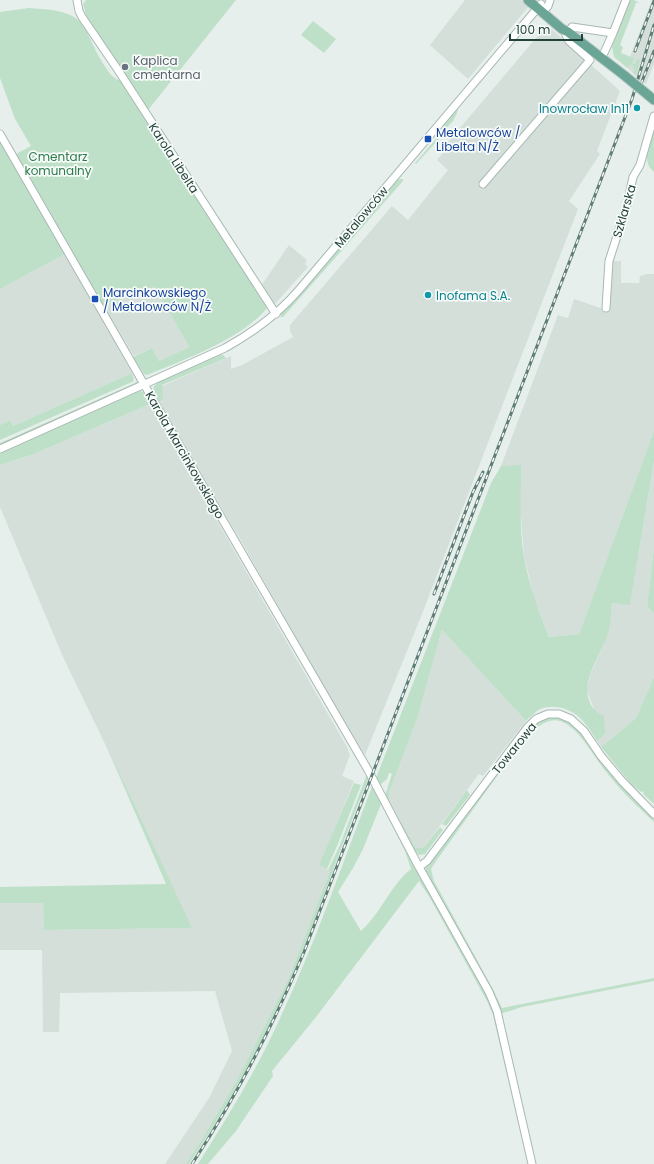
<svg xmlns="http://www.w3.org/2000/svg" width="654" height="1164" font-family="Poppins,sans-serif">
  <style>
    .built { fill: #d4dfda }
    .green { fill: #bfe0c8; fill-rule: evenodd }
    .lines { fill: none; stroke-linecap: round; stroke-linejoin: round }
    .minor-casing { stroke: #a8b8b2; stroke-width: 9 }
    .major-casing { stroke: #c2cac8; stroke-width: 11 }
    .minor { stroke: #fff; stroke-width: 7 }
    .major { stroke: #6aa596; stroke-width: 9 }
    .rail-casing { stroke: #5f7d75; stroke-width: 3 }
    .rail { stroke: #f7fbf9; stroke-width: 1.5; stroke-dasharray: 4.5; stroke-linecap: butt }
    .major-bridge-casing { stroke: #c2cac8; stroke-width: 11; stroke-linecap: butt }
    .major-bridge { stroke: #6aa596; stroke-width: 9 }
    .worship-dot { fill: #6b7280; stroke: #f7fbf9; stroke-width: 1.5 }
    .culture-dot { fill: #0f9aa8; stroke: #f7fbf9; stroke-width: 1.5 }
    .transit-dot { fill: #1a4fb4; stroke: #f7fbf9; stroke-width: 1.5 }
    .labels { text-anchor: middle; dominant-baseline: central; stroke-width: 3.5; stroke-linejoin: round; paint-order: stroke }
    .worship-label { font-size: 12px; fill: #5b616d; stroke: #f7fbf9; text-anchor: start }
    .culture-label { font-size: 12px; fill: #0d838f; stroke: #f7fbf9; text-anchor: end }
    .transit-label { font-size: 12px; fill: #164399; stroke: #f7fbf9; text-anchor: start }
    .park-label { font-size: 12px; fill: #2d7a4b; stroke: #f7fbf9 }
    .street-label { font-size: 12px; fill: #24423a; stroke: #f7fbf9 }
  </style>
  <rect width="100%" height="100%" fill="#e6efeb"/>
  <path class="built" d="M465,0H522L529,6L468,79L430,45Z
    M652,0H654V64L646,84L626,67Z
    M547,25L620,91L597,151L600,154L569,201L578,209L422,614L365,755L340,715L243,544L159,404L162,401V386L231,356V369L242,365L293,337L290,331V325L392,206L408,220L448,170L437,160L445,150L443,148Z
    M289,245L307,260L305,264L308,267L274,305L261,286Z
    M65,254L132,373L13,426L10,420L0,425V289Z
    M611,261H621V283H639L640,276L647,274H654V431L579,634L549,637L534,597L524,556L521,517L501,466L558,315L568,318L574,299L603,309Z
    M155,287L189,347L159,361L152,348L134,356L103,305Z
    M150,404L347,747L350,755L342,776L354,781L320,865L330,871L288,980L238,1078L202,1139L186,1164H165L209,1098L232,1051L215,991L60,993L59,1032H43L42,950H0V903H43L44,930L191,928L148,833L63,657L0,507V465L34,454Z
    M654,461V548L647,606L654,614V677L636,718L601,747L597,741L605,734L590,699L587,689L591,673L609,632L612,603L630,604Z
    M442,630L526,721L483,776L479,774L423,848H416L389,801V793L417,719Z"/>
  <path class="green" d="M86,0H236L148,110L86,15L83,4Z
    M630,0H634L639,3H636L620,45L623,47L621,53L634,58L632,64H635L637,59L640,60L636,76L633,73C635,70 635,67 632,64L629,67H626L614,57L612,47L615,34Z
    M29,8C44,9 71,10 81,23C90,35 94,49 102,62C107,69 110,76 118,80L120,79L246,272L267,308C242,339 184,360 147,375L144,374L133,357L152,348L159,361L189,347L155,287L103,305L16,154L31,146L15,119L0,78V12Z
    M313,21L336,39L324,53L301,35Z
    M458,109L457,113L453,121L449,125L438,140L416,164L415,163L436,139L435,138L442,126Z
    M654,128V172C640,160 650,143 654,128Z
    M0,141L65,254L0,289Z
    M400,179H403V181L283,317H281L280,314L396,180Z
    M219,354L223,355L226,358L162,385C163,392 165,398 159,404L153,391L154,386L161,380Z
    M132,373L134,380L132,382L0,440V425L10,420L13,426Z
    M137,381V384L0,446V443L135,383Z
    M139,390L146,394L150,404L34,454L0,465V452Z
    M654,431V461L630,605L612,603C611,612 611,622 609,631C603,653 575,686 594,709C596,712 601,714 604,716L605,734L597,741C593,734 588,727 583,721C573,709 555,703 540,709C535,712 530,717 526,721L442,630L417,719L389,793V801L416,848H423L440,827L443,830L425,854L419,855L415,851L414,852L385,796L392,774L389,773L387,779L380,785L376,778L474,527L491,483L501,466L521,465C521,495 519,528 524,557C529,585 539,611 549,637L579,634Z
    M654,548V614L647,606Z
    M654,677V804L643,794L644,793L642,791L641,792L632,785L601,747L636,718Z
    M550,717C557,717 562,717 568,721C586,732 596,755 609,771C622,788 638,803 654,817V822C638,807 621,791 607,773C594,758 580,728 560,721C550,718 541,724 533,731L495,779L434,864L431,869L434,881L494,991L502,1008L654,978V981L522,1007L500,1014L425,872L426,867L525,735C533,727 539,720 550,717Z
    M105,743L148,833L192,928L44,930L43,903H0V887L166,884Z
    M367,774L369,778C339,848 317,922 285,992C258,1052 226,1109 189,1164H186L202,1139L238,1078L288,980L330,871L328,870L339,847Z
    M354,783L361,785L337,846L327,869L319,865Z
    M373,784L492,1003L510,1074L507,1075L493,1015L487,1001L430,898L419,881L316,1017L272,1071L273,1076L236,1131L208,1164H198C228,1116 258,1068 281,1016C316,941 343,862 373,784ZM381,804L405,851L411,869C390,886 381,913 361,931L338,892L353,868L363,849Z
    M467,790L470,795L446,826L442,824Z"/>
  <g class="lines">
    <defs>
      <path id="minor" d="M77,0L79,11L82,17L118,70L276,314
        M542,13L548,6L550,0
        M601,57L604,53L613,33
        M0,134L156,405L368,770L419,867L489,992L497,1011L532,1164
        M483,184L590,60L569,41L566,35L572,27L613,33L626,0
        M606,308L609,261L627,205L633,177L640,165L654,116
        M0,449L225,348C252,333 277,315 298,291L541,4
        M419,867L427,861L527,728L536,719L548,714H559L571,719L584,731L601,756L622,781L654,814"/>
      <path id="major" d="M528,0L562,29L568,32L625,76
        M648,95L654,100"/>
    </defs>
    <use href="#minor" class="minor-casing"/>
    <use href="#major" class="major-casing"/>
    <use href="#minor" class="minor"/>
    <use href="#major" class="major"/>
    <defs>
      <path id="rail" d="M635,51L654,1
        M641,84L654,51
        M434,594L473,492L483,472
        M192,1164C236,1097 273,1026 304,952L632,99L654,25"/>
    </defs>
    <use href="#rail" class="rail-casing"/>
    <use href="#rail" class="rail"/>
    <defs>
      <path id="major-bridge" d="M625,76L648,95"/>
    </defs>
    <use href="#major-bridge" class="major-bridge-casing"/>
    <use href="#major-bridge" class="major-bridge"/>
  </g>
  <circle class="worship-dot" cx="125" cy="67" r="4"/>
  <g class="culture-dot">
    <circle cx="637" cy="108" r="4"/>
    <circle cx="428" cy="295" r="4"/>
  </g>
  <g class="transit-dot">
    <rect x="424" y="135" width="8" height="8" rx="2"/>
    <rect x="91" y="295" width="8" height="8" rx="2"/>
  </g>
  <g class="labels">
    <g class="worship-label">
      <text x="133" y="60">Kaplica<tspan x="133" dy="14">cmentarna</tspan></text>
    </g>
    <g class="culture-label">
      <text x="629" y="108">Inowrocław In11</text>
      <text x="436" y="295" text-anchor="start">Inofama S.A.</text>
    </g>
    <g class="transit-label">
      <text x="436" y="132">Metalowców /<tspan x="436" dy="14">Libelta N/Ż</tspan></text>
      <text x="103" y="292">Marcinkowskiego<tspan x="103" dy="14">/ Metalowców N/Ż</tspan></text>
    </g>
    <g class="park-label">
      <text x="58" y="156">Cmentarz<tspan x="58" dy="14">komunalny</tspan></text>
    </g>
    <g class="street-label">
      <text transform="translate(174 158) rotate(57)">Karola Libelta</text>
      <text transform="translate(624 211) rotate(-74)">Szklarska</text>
      <text transform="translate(361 217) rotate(-50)">Metalowców</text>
      <text transform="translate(185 455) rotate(60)">Karola Marcinkowskiego</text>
      <text transform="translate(514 748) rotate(-51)">Towarowa</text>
    </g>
  </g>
  <path d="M510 34v6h72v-6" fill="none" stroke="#24423a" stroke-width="2"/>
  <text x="516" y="34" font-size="12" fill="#24423a" stroke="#f7fbf9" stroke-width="3" paint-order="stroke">100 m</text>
</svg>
